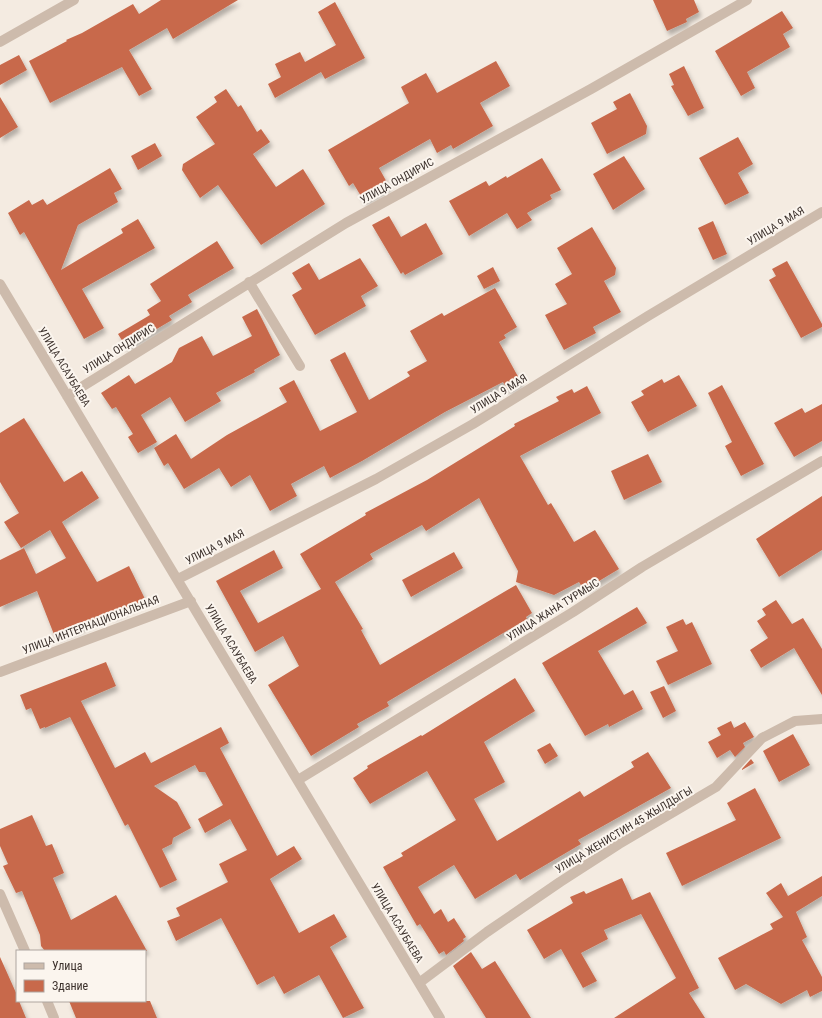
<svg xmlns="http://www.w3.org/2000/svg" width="822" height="1018" font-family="'Roboto Condensed',sans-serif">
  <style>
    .building { fill: #c8694b; filter: url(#shadow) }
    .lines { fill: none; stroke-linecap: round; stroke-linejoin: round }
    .street { stroke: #cdbbac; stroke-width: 10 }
    .labels { text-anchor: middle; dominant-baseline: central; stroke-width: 4; stroke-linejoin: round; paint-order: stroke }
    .street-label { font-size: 11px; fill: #3b302b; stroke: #fbf5ee }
  </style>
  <defs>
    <filter id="shadow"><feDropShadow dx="2.5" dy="4.5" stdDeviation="2" flood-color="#0004"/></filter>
  </defs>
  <rect width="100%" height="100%" fill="#f4ebe1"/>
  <path class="building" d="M161,0H238L173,39L167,28L129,50L152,89L139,96L122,67L50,103L29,61L67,41L66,40L82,33L133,4L139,14Z
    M653,0H694L699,12L686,19L687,22L667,31Z
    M335,2L365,58L325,79L321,72L275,98L268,84L281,77L275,64L300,52L305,62L336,45L318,12Z
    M782,11L793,28L783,34L790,47L747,72L755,88L741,96L715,51Z
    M19,55L27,70L0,85V65Z
    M496,61L510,86L480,103L493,126L453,149L451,145L437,153L430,139L379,168L389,186L364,201L353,183L349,186L328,150L409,103L401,87L426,73L437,93Z
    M684,66L704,108L688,116L671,86L674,85L669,74Z
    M226,89L238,107L241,105L257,132L261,129L270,142L253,154L276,187L303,169L325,204L261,245L218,185L200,198L182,170L183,164L215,144L196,117L217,102L214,97Z
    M630,93L647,126L646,134L607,154L591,123L617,109L613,102Z
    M0,97L18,127L0,138Z
    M738,137L753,164L738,173L749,193L725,205L699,158Z
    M155,143L162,156L138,170L131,156Z
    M624,156L645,189L613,210L593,174Z
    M542,158L561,190L550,195L552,199L527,213L532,220L517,229L507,213L469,236L449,201L486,181L489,186L506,176L507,178Z
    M110,168L122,189L114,193L118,202L78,225L61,270L123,233L121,229L138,219L155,248L82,289L104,328L84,339L24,232L20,235L8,213L29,200L32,205L43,199L47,205Z
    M389,216L401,237L426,223L443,254L405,275L403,272L401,274L372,225Z
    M713,221L727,254L713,260L698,228Z
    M592,227L616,268L615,275L604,281L621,312L593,327L596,333L564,350L545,315L567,304L555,284L572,274L557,248Z
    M217,241L234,268L188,295L192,302L169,316L172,320L126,347L118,334L150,315L147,310L161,301L150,284Z
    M360,258L378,286L361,296L366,306L315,335L292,295L302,289L292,273L309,263L319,280Z
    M787,261L822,324V327L801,338L769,280L776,276L772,269Z
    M493,267L500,281L484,289L477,276Z
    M495,288L517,327L504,335L506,338L499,342L521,382L508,390L503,382L445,412L362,461L330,478L324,466L291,484L297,496L270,511L250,475L231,487L219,468L184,489L168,463L164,466L154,448L176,434L191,459L227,435L287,402L279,388L294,380L320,431L357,412L330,360L345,352L369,400L410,376L407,372L427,361L410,331L442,313L444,316Z
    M257,309L280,355L254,370L255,372L216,393L221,401L185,422L170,397L141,415L157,442L138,453L128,437L133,434L116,407L112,409L101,393L129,375L135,384L172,362L179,348L202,336L213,356L252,336L242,317Z
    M679,375L697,406L648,432L631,402L644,395L641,391L662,379L664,383Z
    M722,385L764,464L741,476L725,446L732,442L708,393Z
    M587,386L601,413L520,456L548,505L551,503L574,542L595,530L619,569L584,590L579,582L554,595L516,582L518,571L479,498L426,531L422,525L370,554L373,559L335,582L363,629L361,630L380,665L516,585L532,613L526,617L527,619L387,702L389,706L357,724L359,727L311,756L268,685L299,666L283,636L255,652L216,581L274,550L283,568L240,591L258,623L321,589L300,554L366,515L365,513L427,480L515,426L514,424L559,401L556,397L572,389L574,393Z
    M822,404V441L794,457L774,423L802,408L805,413Z
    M24,418L64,482L82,471L99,498L62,522L97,582L129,566L145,599L112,616L110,611L78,629L55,637L37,591L0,607V560L24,548L36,574L66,558L50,530L21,548L4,522L19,513L0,482V433Z
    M648,454L662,482L624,500L611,471Z
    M822,496V550L779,577L756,539Z
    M454,552L463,568L411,597L402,580Z
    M776,600L792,624L803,618L822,649V695L794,648L761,668L750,650L768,638L757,621L766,615L762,609Z
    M637,607L647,623L598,651L624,695L633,690L643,709L609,727L608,724L585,736L542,663Z
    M683,619L686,625L692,622L712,664L668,685L656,661L678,651L666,627Z
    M106,662L116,686L81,701L115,768L145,752L151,763L221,727L229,743L220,748L277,856L294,846L302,859L270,879L299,933L334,914L347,937L330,947L364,1008L343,1018L319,975L284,994L274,976L257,985L221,918L176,941L167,921L180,916L176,908L228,882L219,864L247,850L230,819L205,833L198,819L223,805L205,772H199L195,765L154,786L177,802L191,828L173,838L172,844L162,849L177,880L160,888L128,824L125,826L70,717L45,728V727L40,729L31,708L26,710L20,695Z
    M515,678L535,711L484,742L505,782L474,799L497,841L580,791L584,797L634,767L631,762L648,752L671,788L578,840L581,844L520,880L516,874L475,899L454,865L418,887L434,914L441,909L448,922L454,918L466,937L463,939L464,941L446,955L444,951L439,954L420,924L417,926L383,867L403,856L401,853L456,820L427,771L370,804L353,778L368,768L367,766L421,735L422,736Z
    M664,686L676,711L663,718L650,692Z
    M731,721L734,728L745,722L754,737L743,743L745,747L735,757L730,750L717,758L708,742L721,735L717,728Z
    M793,734L810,765L779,782L763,751Z
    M550,743L558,756L545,764L537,750Z
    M751,759L754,763L742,770V769Z
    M755,788L781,838L682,886L666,853L736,820L727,803Z
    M32,815L46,846L52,844L64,873L53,878L71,920L116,895L147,951H45L41,946L40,935L22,891L16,893L3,866L8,864L0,846V829Z
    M822,876V896L796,912L807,937L802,940L822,977V991L810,997L807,990L781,1004L746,984L735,990L718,958L773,929L770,924L783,917L766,893L781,883L788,896Z
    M622,878L632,900L650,892L699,988L689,993L705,1018H614L676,978L641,914L604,930L608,939L581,953L597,981L583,988L561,949L544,959L527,930L573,903L570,897L584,891L586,894Z
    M471,952L482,969L495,961L531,1018H486L453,966Z
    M0,957L17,995V1001H19L26,1018H0Z
    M69,1001H150L157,1018H76Z"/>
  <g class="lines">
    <path class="street" d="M0,42L74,0
      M249,282L300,366
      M0,284L440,1018
      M67,396L346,223L591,89L747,0
      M178,579L376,479L473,424L648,316L822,212
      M0,672L191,601
      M298,780L573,612L642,567L822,461
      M0,894L25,951
      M419,983L487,932L560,882L619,844L716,787L762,738L795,721L822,719
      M47,1001L54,1018"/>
  </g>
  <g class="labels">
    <g class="street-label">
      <text transform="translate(397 181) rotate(-29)">УЛИЦА ОНДИРИС</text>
      <text transform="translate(776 226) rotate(-31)">УЛИЦА 9 МАЯ</text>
      <text transform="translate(119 349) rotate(-32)">УЛИЦА ОНДИРИС</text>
      <text transform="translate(64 367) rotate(59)">УЛИЦА АСАУБАЕВА</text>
      <text transform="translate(499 394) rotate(-32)">УЛИЦА 9 МАЯ</text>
      <text transform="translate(215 547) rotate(-27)">УЛИЦА 9 МАЯ</text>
      <text transform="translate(553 610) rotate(-32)">УЛИЦА ЖАНА ТУРМЫС</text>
      <text transform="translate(91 625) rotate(-21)">УЛИЦА ИНТЕРНАЦИОНАЛЬНАЯ</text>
      <text transform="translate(231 644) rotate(59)">УЛИЦА АСАУБАЕВА</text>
      <text transform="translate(624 830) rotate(-31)">УЛИЦА ЖЕНИСТИН 45 ЖЫЛДЫГЫ</text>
      <text transform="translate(397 923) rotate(59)">УЛИЦА АСАУБАЕВА</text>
    </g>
  </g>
  <rect x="16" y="950" width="130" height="52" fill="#fbf5ee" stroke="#aea6a0"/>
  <rect x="24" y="963" width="20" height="6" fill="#cdbbac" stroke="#aea6a0"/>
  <text x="52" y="970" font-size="12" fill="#3b302b">Улица</text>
  <rect x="24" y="980" width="20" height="12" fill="#c8694b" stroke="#aea6a0"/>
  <text x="52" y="990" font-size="12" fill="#3b302b">Здание</text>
</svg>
